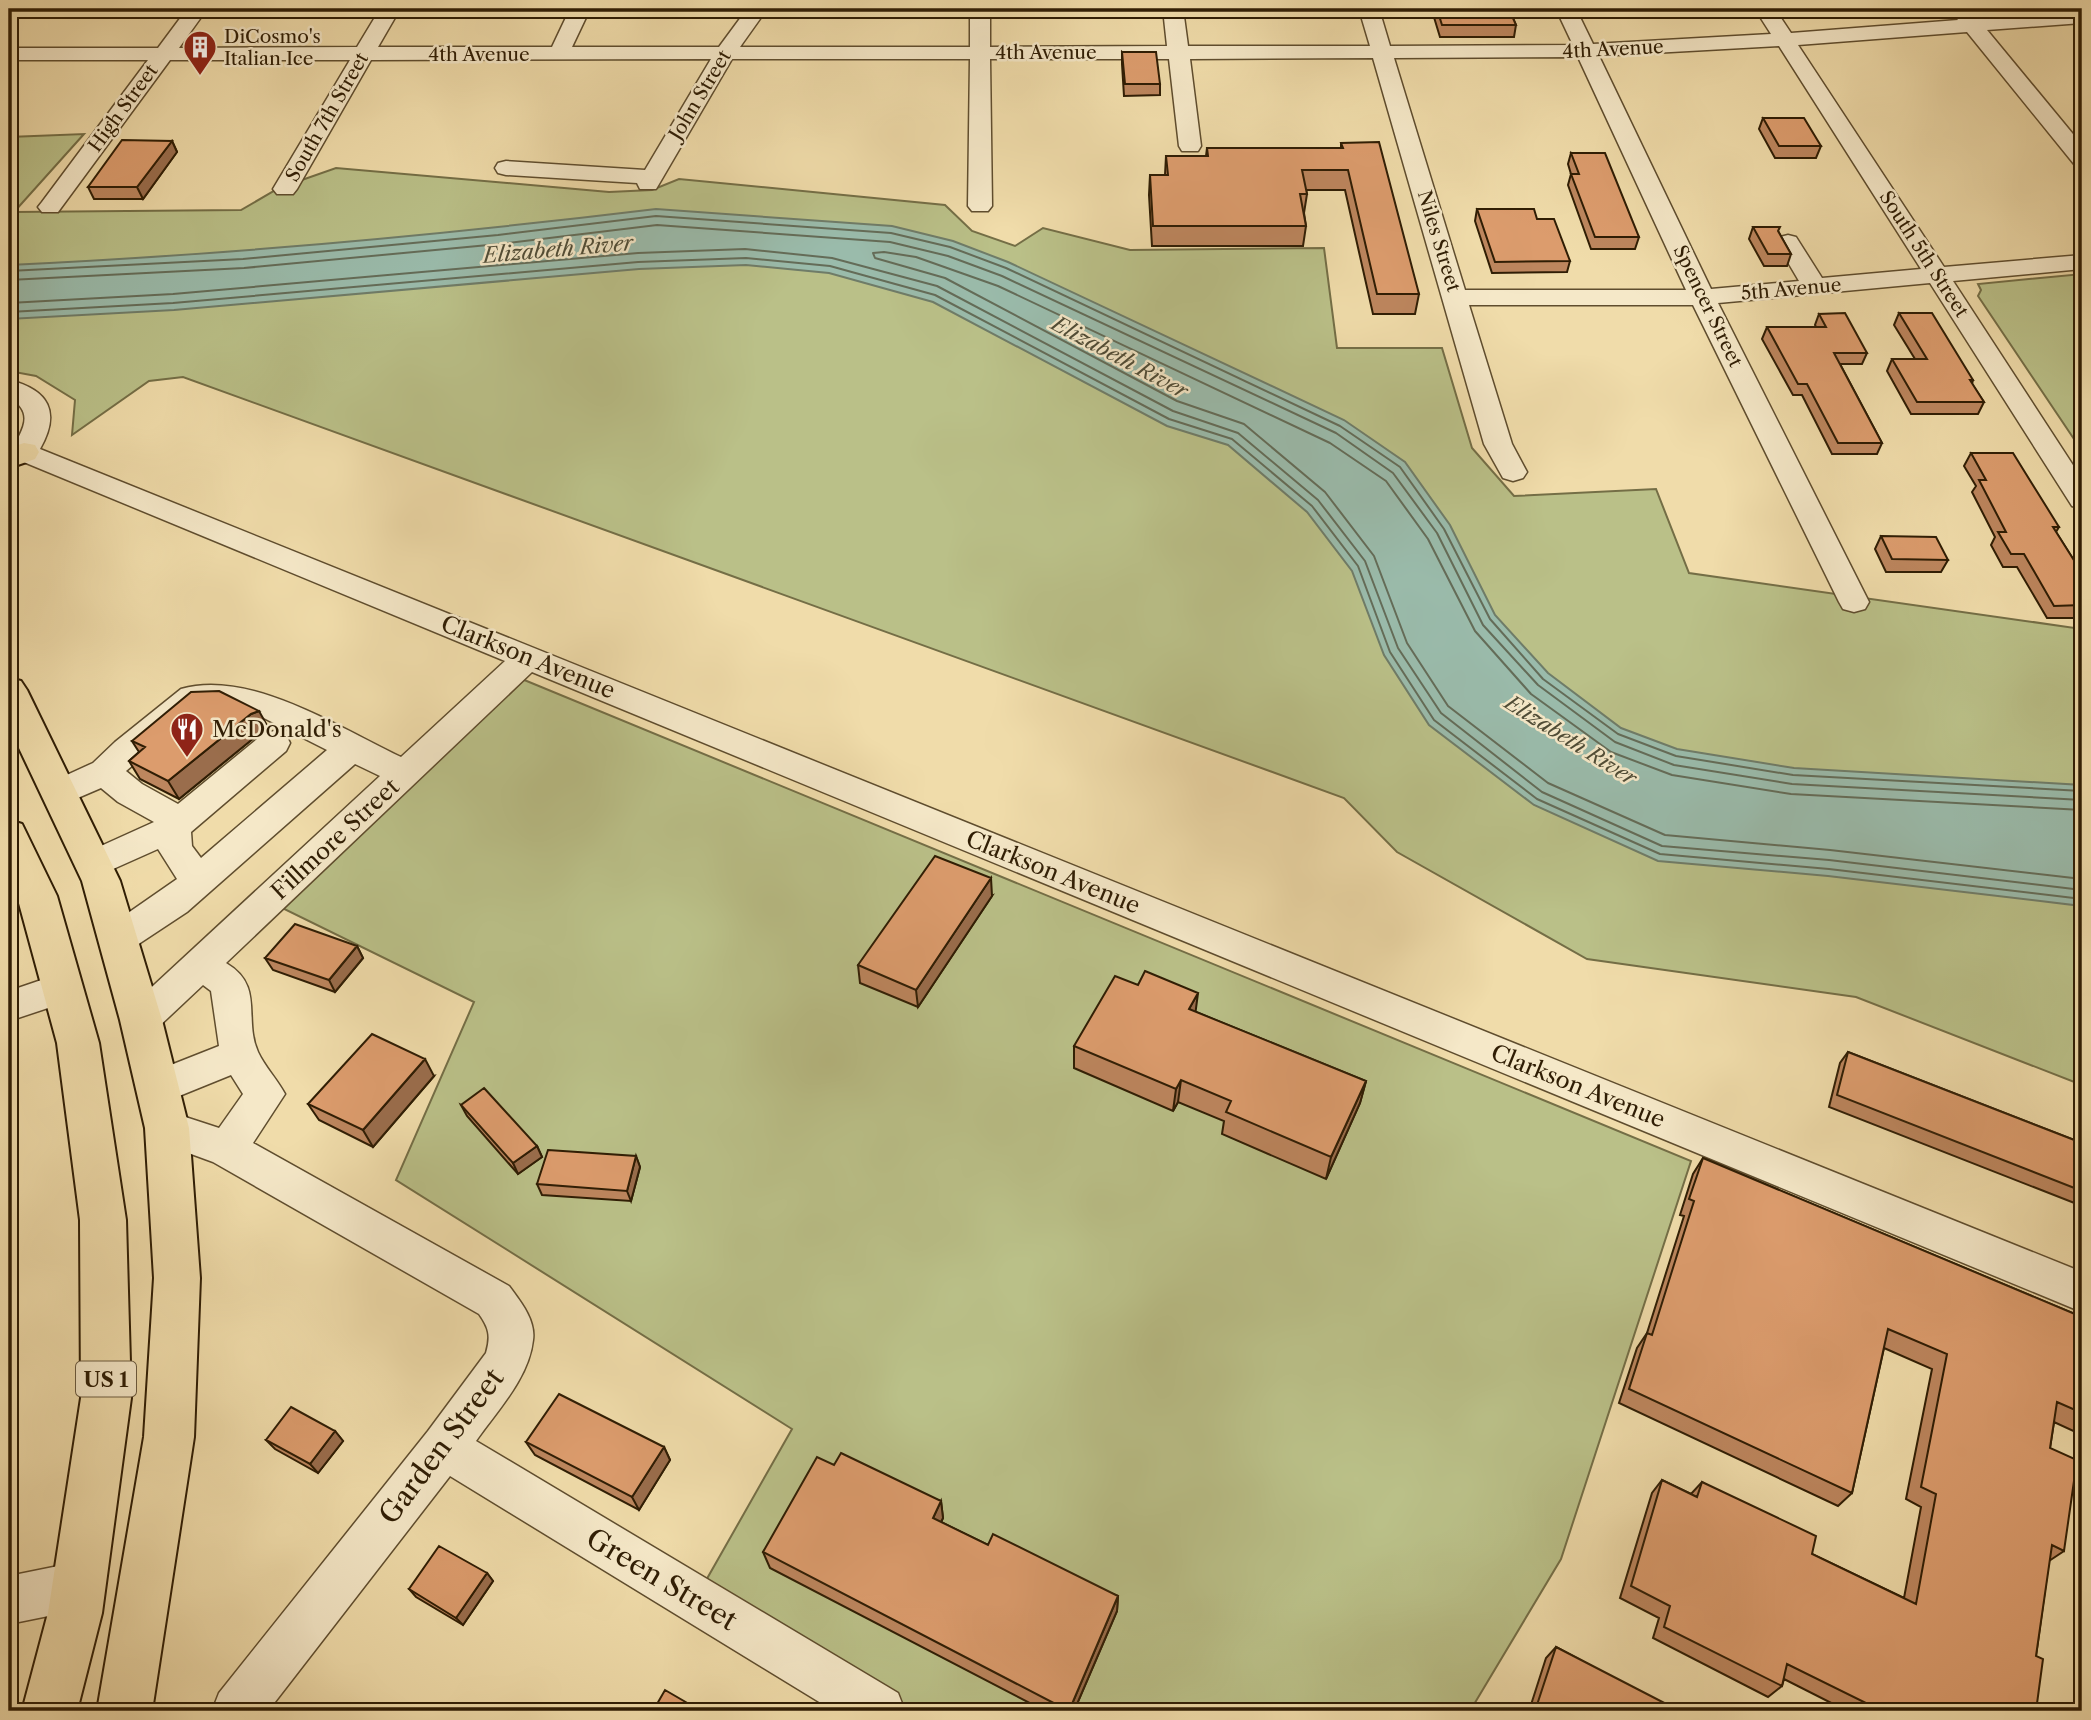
<svg xmlns="http://www.w3.org/2000/svg" width="2091" height="1720" font-family="'Libre Caslon Text',serif">
  <style>
    .green { fill: #bac088; stroke: #746e46; stroke-width: 2 }
    .water { fill: #9abbab; stroke: #6f7c68; stroke-width: 2 }
    .lines { fill: none; stroke-linecap: round; stroke-linejoin: round }
    .shore { stroke: #646c58; stroke-width: 2 }
    .minor-casing { stroke: #5f4d2e; stroke-width: 3 }
    .highway-casing { stroke: #2f1d04; stroke-width: 4 }
    .minor { fill: #f5e8c8; fill-rule: evenodd }
    .highway { fill: #f0dcaa; fill-rule: evenodd }
    .wall { fill: #bd865e; stroke: #2f1d04; stroke-width: 2 }
    .shaded-wall { fill: #9a6d4c; stroke: #2f1d04; stroke-width: 2 }
    .building { fill: #dc9c6d; stroke: #2f1d04; stroke-width: 2 }
    .labels { text-anchor: middle; dominant-baseline: central; stroke-width: 5; stroke-linejoin: round; paint-order: stroke }
    .far-poi-label { font-size: 19px; fill: #2f1d04; stroke: #f5e8c8; text-anchor: start }
    .far-street-label { font-size: 19px; fill: #2f1d04; stroke: #f5e8c8 }
    .far-water-label { font-size: 21px; font-style: italic; fill: #4f4c36; stroke: #f5e8c8 }
    .shield { fill: #f5e8c8; stroke: #6a5a3f; stroke-width: 2 }
    .shield-label { font-size: 21px; font-weight: bold; fill: #2f1d04 }
    .street-label { font-size: 23px; fill: #2f1d04; stroke: #f5e8c8 }
    .poi-label { font-size: 23px; fill: #2f1d04; stroke: #f5e8c8; text-anchor: start }
    .near-street-label { font-size: 28px; fill: #2f1d04; stroke: #f5e8c8 }
  </style>
  <rect width="100%" height="100%" fill="#f0dcaa"/>
  <filter id="stains"><feTurbulence type="fractalNoise" baseFrequency=".00286" numOctaves="4"/><feColorMatrix values="0 0 0 0 .2 0 0 0 0 .09 0 0 0 0 .02 0 0 0 .5 -.17"/></filter>
  <radialGradient id="worn" r=".72"><stop offset=".6" stop-color="#630" stop-opacity="0"/><stop offset="1" stop-color="#630" stop-opacity=".3"/></radialGradient>
  <path class="green" d="M84,134L14,212L241,210L279,188L336,168L609,192L652,190L679,179L945,205L972,231L1015,246L1043,228L1130,250L1324,248L1337,348H1442L1472,448L1514,496L1656,489L1689,573L2082,629V1085L1856,997L1587,959L1397,852L1344,798L183,377L149,381L72,435L75,400L36,376L9,371V137Z
    M2082,274V451L1978,296L1981,290L1978,284Z
    M517,677L1691,1161L1561,1559L1470,1711H902L700,1591L792,1429L396,1180L474,1002L272,903Z"/>
  <path class="water" d="M656,209L892,226L953,241L1008,262L1344,420L1405,462L1450,525L1495,615L1548,673L1621,728L1677,749L1794,768L2082,785V906L1828,876L1658,861L1534,805L1429,725L1384,655L1352,571L1307,512L1228,445L1167,426L933,302L829,273L746,265L639,269L174,310L9,319V265C225,255 441,235 656,209Z"/>
  <g class="lines">
    <path class="shore" d="M9,271L243,259L498,235L656,216L891,233L950,247L1006,268L1340,426L1400,467L1444,529L1490,619L1543,679L1618,734L1676,756L1793,775L2082,791
      M9,280L244,268L499,244L657,225L890,242L948,256L1002,276L1336,433L1393,473L1437,533L1483,625L1538,685L1615,742L1674,765L1792,784L2082,800
      M9,303L173,294L638,253L745,249L832,258L937,286L1173,411L1238,433L1318,500L1365,561L1398,648L1441,713L1542,792L1662,846L1829,860L2082,890
      M9,312L173,303L638,262L746,258L830,266L935,295L1169,419L1232,439L1312,506L1358,566L1390,652L1434,720L1537,799L1660,854L1829,869L2082,899
      M2082,810L1791,794L1672,775L1611,752L1531,694L1475,631L1428,539L1386,481L1330,443L998,286L916,257L884,252L873,253L875,258L945,278L1177,401L1244,424L1325,492L1374,556L1407,643L1448,706L1548,783L1665,835L1830,850L2082,879"/>
    <defs>
      <path id="minor" d="M187,9H207L179,48L357,47L380,9H400L378,47H552L570,9H590L572,47H719L747,9H767L740,47H970V9H990V47L1167,46L1163,9H1183L1188,46H1370L1359,9H1379L1390,46L1573,45L1556,9H1576L1593,44L1771,34L1755,9H1775L1791,33L1958,20L1951,11L1953,9H1970L1978,19L2082,11V23L1987,30L2082,145V166L2074,164L1967,32L1798,45L1944,267L2082,255V269L1953,281L2082,479V509L2072,506L1930,283L1718,303L1869,602L1865,609L1854,612L1843,609L1839,602L1693,305H1469L1512,444L1527,472L1523,478L1513,481L1503,478L1484,444L1373,58L1190,59L1201,146L1198,151H1182L1179,146L1169,59H990L992,206L988,211H972L968,206L970,59H732L659,184L656,189H640L637,183L506,175L498,173L495,168L498,163L506,161L645,170L711,59L371,60L297,189L293,194H277L273,189L350,60H170L58,212H42L38,207L42,202L148,60H9V48H158ZM1779,46L1921,269L1822,278L1796,237L1788,235L1780,237L1776,242L1799,281L1711,289L1599,56ZM1578,57L1686,290H1465L1394,58Z
        M9,380C49,390 61,412 40,449L2082,1272V1312L532,672L226,963C265,986 243,1018 258,1052C265,1067 277,1079 285,1094L253,1143L509,1286C520,1301 536,1320 533,1340C529,1378 497,1411 476,1441L898,1693L905,1711H834L450,1476L268,1711H212L219,1693L428,1431L486,1353C491,1336 489,1328 479,1314L213,1162L153,1140L147,1128L153,1116L167,1111L219,1128L243,1094L231,1075L157,1105L143,1100L137,1088L143,1076L219,1046L211,991L203,985L154,1031L141,1036L128,1031L122,1020L128,1009L380,776L355,764L187,912L131,949L118,954L105,949L100,939L105,929L177,879L158,849L93,878L81,875L75,865L81,855L154,822L118,802L101,788L59,806L47,802L42,793L47,784L93,763L115,742L181,689C250,669 339,728 401,757L505,661L14,458L10,452C22,432 36,412 9,398ZM233,707L248,710L327,750L201,858L192,846L191,832L286,751L290,743L286,735L274,731L262,735L178,804L142,784L126,771L200,708Z
        M62,973L75,977L81,988L75,999L9,1021V991Z
        M78,1562L95,1569L102,1586L95,1603L78,1610L9,1624V1576Z"/>
      <path id="highway" d="M24,443L35,445L39,452L35,459L9,468V448Z
        M9,678L21,681L27,690L120,881L162,1020L189,1128L200,1278L194,1437L152,1711H97L144,1437L154,1278L145,1128L120,1020L82,881L9,727Z
        M9,820L22,824L57,896L99,1043L126,1220L131,1398L102,1613L77,1711H22L48,1613L81,1398L80,1220L57,1043L17,896L9,876Z"/>
    </defs>
    <use href="#minor" class="minor-casing"/>
    <use href="#highway" class="highway-casing"/>
    <use href="#minor" class="minor"/>
    <use href="#highway" class="highway"/>
  </g>
  <path class="wall" d="M1434,9H1509L1516,25L1514,37H1440L1433,14Z
    M1122,52L1160,84V95L1124,96L1122,64Z
    M1763,118L1821,146L1816,158H1775L1759,129Z
    M172,141L177,152L143,199H94L88,187Z
    M1341,143L1419,294L1415,314H1373L1345,190H1306L1307,194L1304,213L1306,226L1303,246H1152L1149,195L1150,175H1165L1166,156H1206L1207,148H1341Z
    M1571,153L1639,237L1635,249H1591L1568,185L1571,174L1568,164Z
    M1477,209L1537,219L1570,261L1567,272L1492,273L1475,221Z
    M1753,227L1778,231L1791,254L1787,266H1764L1749,239Z
    M1899,313L1973,380L1972,384L1984,402L1978,414H1911L1887,371L1892,359H1915L1894,325Z
    M1819,314L1867,353L1862,364H1840L1882,443L1877,454H1832L1802,395H1793L1762,339L1767,327H1816L1815,325Z
    M1971,453L2059,527L2056,532L2082,573V618H2047L2017,567H2003L1991,545L1995,537L1972,492L1976,486L1964,466Z
    M1881,536L1948,560L1941,572H1886L1875,549Z
    M269,729L260,733L179,799L140,779L129,761L139,752L132,741Z
    M992,896L918,1007L860,983L858,965Z
    M357,946L363,958L335,992L273,970L265,958Z
    M1196,1012L1366,1081L1360,1103L1326,1179L1222,1134L1224,1121L1178,1102L1173,1111L1074,1068V1046Z
    M1848,1052L2082,1143V1206L1829,1107L1840,1063Z
    M434,1076L373,1147L319,1120L308,1104Z
    M461,1105L537,1146L542,1157L518,1174L467,1116Z
    M636,1156L640,1167L631,1201L542,1195L537,1184Z
    M1703,1158L2082,1317V1435L2054,1422L2050,1448L2064,1551L2049,1561L2036,1656V1711H1847L1784,1679L1782,1686L1768,1697L1653,1638L1659,1618L1620,1598L1652,1493L1662,1480L1691,1494L1702,1482L1812,1554L1904,1598L1921,1507L1906,1499L1932,1369L1884,1348L1852,1493L1838,1506L1619,1403L1637,1348L1647,1333L1684,1216L1680,1215L1693,1174Z
    M335,1431L343,1441L318,1473L275,1449L266,1440Z
    M526,1442L664,1447L670,1460L639,1510L535,1455Z
    M834,1465L941,1501L943,1518L941,1522L988,1545L1118,1596L1117,1611L1074,1711H1045L770,1568L763,1552Z
    M487,1573L493,1581L463,1625L416,1597L409,1589Z
    M1556,1647L1675,1711H1529L1546,1658Z"/>
  <path class="shaded-wall" d="M172,141L177,152L143,199L137,187Z
    M259,711L269,729L260,733L179,799L168,781L251,714Z
    M991,878L992,896L918,1007L916,990Z
    M357,946L363,958L335,992L329,980Z
    M1198,993L1195,1016L1189,1009Z
    M425,1059L434,1076L373,1147L363,1130Z
    M1181,1080L1178,1102L1173,1111L1176,1089Z
    M1366,1081L1360,1103L1326,1179L1331,1157Z
    M537,1146L542,1157L518,1174L513,1163Z
    M636,1156L640,1167L631,1201L627,1191Z
    M335,1431L343,1441L318,1473L310,1464Z
    M664,1447L670,1460L639,1510L632,1497Z
    M941,1501L943,1518L935,1534L933,1518Z
    M487,1573L493,1581L463,1625L456,1618Z
    M1118,1596L1117,1611L1074,1711H1069Z"/>
  <path class="building" d="M1437,9H1509L1516,25H1442Z
    M1122,52H1156L1160,84H1125Z
    M1763,118H1804L1821,146H1779Z
    M122,140L172,141L137,187H88Z
    M1379,142L1419,294H1377L1348,170H1302L1307,194H1300L1306,226H1153L1150,175H1168L1166,156H1208L1207,148H1343L1341,143Z
    M1571,153H1605L1639,237H1595L1571,174H1579Z
    M1477,209H1534L1537,219H1554L1570,261L1495,262Z
    M1753,227H1780L1778,231L1791,254H1768Z
    M1845,313L1867,353H1834L1882,443H1838L1807,384H1798L1767,327H1826L1819,314Z
    M1899,313H1932L1973,380H1970L1984,402H1917L1892,359H1927Z
    M1971,453H2013L2059,527H2053L2082,573V605L2054,606L2024,554H2011L1998,532H2006L1979,480H1986Z
    M1881,536L1936,537L1948,560L1892,559Z
    M219,691L259,711L251,714L168,781L129,761L145,747L132,741L191,692Z
    M935,856L991,878L916,990L858,965Z
    M295,924L357,946L329,980L265,958Z
    M1145,971L1198,993L1189,1009L1366,1081L1331,1157L1226,1112L1231,1101L1181,1080L1176,1089L1074,1046L1115,976L1138,985Z
    M372,1034L425,1059L363,1130L308,1104Z
    M1848,1052L2082,1143V1191L1837,1095Z
    M484,1088L537,1146L513,1163L461,1105Z
    M548,1150L636,1156L627,1191L537,1184Z
    M1703,1158L2082,1317V1413L2057,1402L2050,1448L2077,1460L2064,1551L2052,1545L2036,1656L2043,1659L2036,1711H1882L1787,1664L1782,1686L1664,1627L1670,1606L1631,1586L1662,1480L1697,1497L1702,1482L1816,1536L1812,1554L1916,1604L1936,1494L1921,1487L1947,1354L1888,1329L1852,1493L1629,1389L1647,1333L1652,1335L1672,1271L1694,1201L1689,1199Z
    M559,1394L664,1447L632,1497L526,1442Z
    M291,1407L335,1431L310,1464L266,1440Z
    M841,1453L941,1501L933,1518L988,1545L993,1534L1118,1596L1069,1711L763,1552L817,1457L834,1465Z
    M439,1546L487,1573L456,1618L409,1589Z
    M1556,1647L1676,1709L1675,1711H1535Z
    M665,1690L701,1711H653Z"/>
  <defs>
    <symbol id="building-pin" viewBox="-11 -11 22 30"><path d="M0 17L-7.5 6A9.5 9.5 0 1 1 7.5 6Z" fill="#8f2418" stroke="#f5e8c8"/><path d="M-4-6H4V6H1V3H-1V6H-4ZM-2.5-4.3h1.7v1.8h-1.7ZM.8-4.3h1.7v1.8H.8ZM-2.5-1h1.7V.8h-1.7ZM.8-1h1.7V.8H.8Z" fill="#fff"/></symbol>
    <symbol id="restaurant-pin" viewBox="-11 -11 22 30"><path d="M0 17L-7.5 6A9.5 9.5 0 1 1 7.5 6Z" fill="#8f2418" stroke="#f5e8c8"/><path d="M-5-6h1v4h1v-4h1v4h1v-4h1v5L-1.5 .5V6h-2V.5L-5-1ZM5-6V6H3V1.5H1.5Q1.5-4 5-6Z" fill="#fff"/></symbol>
  </defs>
  <g fill-rule="evenodd">
    <use href="#building-pin" x="181" y="28" width="38" height="52"/>
    <use href="#restaurant-pin" x="168" y="710" width="38" height="52"/>
  </g>
  <g class="labels">
    <g class="far-poi-label">
      <text x="224" y="36">DiCosmo's<tspan x="224" dy="22">Italian Ice</tspan></text>
    </g>
    <g class="far-street-label">
      <text transform="translate(1613 49) rotate(-3)">4th Avenue</text>
      <text x="1046" y="52">4th Avenue</text>
      <text x="479" y="54">4th Avenue</text>
      <text transform="translate(700 95) rotate(-59)">John Street</text>
      <text transform="translate(123 108) rotate(-54)">High Street</text>
      <text transform="translate(327 117) rotate(-60)">South 7th Street</text>
      <text transform="translate(1439 241) rotate(73)">Niles Street</text>
      <text transform="translate(1924 254) rotate(57)">South 5th Street</text>
      <text transform="translate(1791 289) rotate(-5)">5th Avenue</text>
      <text transform="translate(1708 306) rotate(64)">Spencer Street</text>
    </g>
    <g class="far-water-label">
      <text transform="translate(558 249) rotate(-5)">Elizabeth River</text>
      <text transform="translate(1120 357) rotate(28)">Elizabeth River</text>
      <text transform="translate(1571 740) rotate(32)">Elizabeth River</text>
    </g>
    <rect class="shield" x="76" y="1361.5" width="60" height="35" rx="5"/>
    <g class="shield-label">
      <text x="106" y="1379">US 1</text>
    </g>
    <g class="street-label">
      <text transform="translate(528 657) rotate(22)">Clarkson Avenue</text>
      <text transform="translate(335 839) rotate(-43)">Fillmore Street</text>
      <text transform="translate(1053 872) rotate(22)">Clarkson Avenue</text>
      <text transform="translate(1578 1086) rotate(22)">Clarkson Avenue</text>
    </g>
    <g class="poi-label">
      <text x="212" y="729">McDonald's</text>
    </g>
    <g class="near-street-label">
      <text transform="translate(441 1446) rotate(-53)">Garden Street</text>
      <text transform="translate(662 1579) rotate(31)">Green Street</text>
    </g>
  </g>
  <rect width="2091" height="1720" fill="none" stroke="#f0dcaa" stroke-width="35"/>
  <rect x="10" y="10" width="2070" height="1699" fill="none" stroke="#2f1d04" stroke-width="3.5"/>
  <rect x="18" y="18" width="2056" height="1685" fill="none" stroke="#2f1d04" stroke-width="2"/>
  <rect width="100%" height="100%" filter="url(#stains)"/>
  <rect width="100%" height="100%" fill="url(#worn)"/>
</svg>
